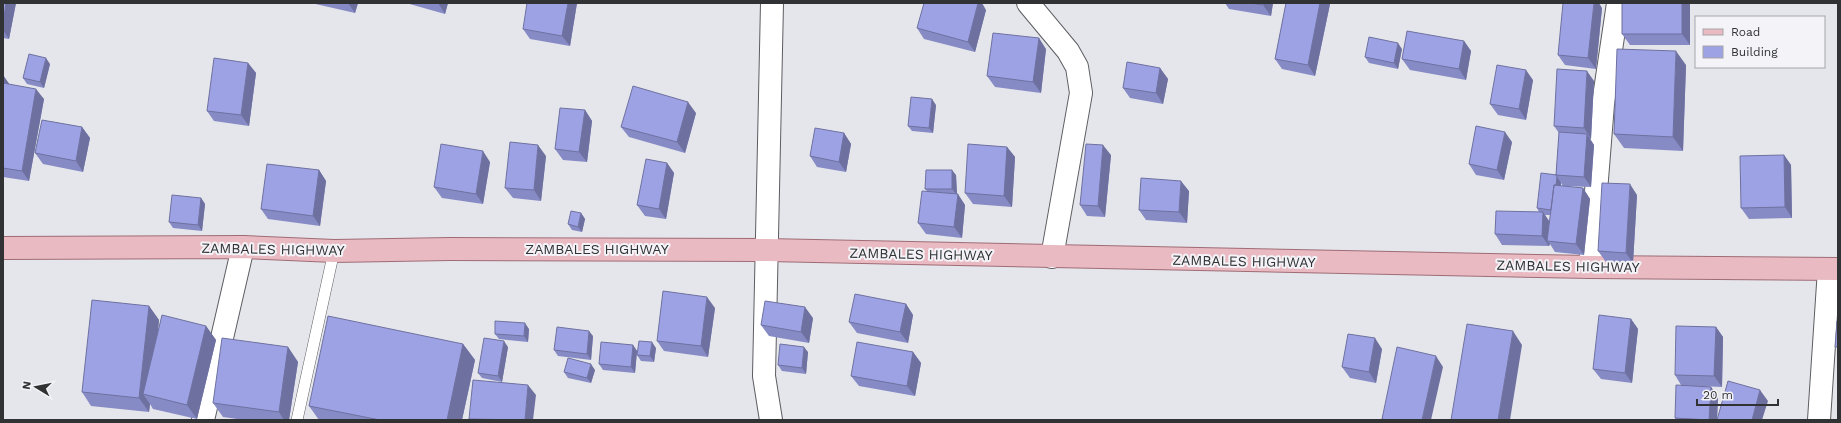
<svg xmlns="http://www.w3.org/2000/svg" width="1841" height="423" font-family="'Work Sans',sans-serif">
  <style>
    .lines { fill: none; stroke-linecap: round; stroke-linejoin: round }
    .service-casing { stroke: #5c5d61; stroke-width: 12 }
    .minor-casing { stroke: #5c5d61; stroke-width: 24 }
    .primary-casing { stroke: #9f6c76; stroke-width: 24 }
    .service { stroke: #fff; stroke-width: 11 }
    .minor { stroke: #fff; stroke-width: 22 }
    .primary { stroke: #e9bac2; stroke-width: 22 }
    .wall { fill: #878bc5; fill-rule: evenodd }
    .shaded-wall { fill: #6e71a0 }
    .building { fill: #9da2e5; stroke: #6e71a0 }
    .labels { text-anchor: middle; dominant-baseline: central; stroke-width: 4; stroke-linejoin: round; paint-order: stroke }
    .street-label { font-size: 14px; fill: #313233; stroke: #f3f3f8 }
  </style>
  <rect width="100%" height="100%" fill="#e5e6eb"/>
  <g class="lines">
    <defs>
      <path id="service" d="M297,420L334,251"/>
      <path id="minor" d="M1028,3L1068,51L1077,67L1081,93L1052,257
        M1590,267L1603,104L1618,3
        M203,420L243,247
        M771,420L764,376L772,3
        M1819,420L1829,269"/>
      <path id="primary" d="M3,248L243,247L334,251L450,249L767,250L1590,267L1838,269"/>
    </defs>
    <use href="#service" class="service-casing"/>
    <use href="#minor" class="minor-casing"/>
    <use href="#primary" class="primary-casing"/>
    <use href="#service" class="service"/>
    <use href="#minor" class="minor"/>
    <use href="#primary" class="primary"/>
  </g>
  <path class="wall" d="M3,3H16L9,39L3,38Z
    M311,3H358L355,13Z
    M406,3H448L445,14Z
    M577,3L570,46L530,39L523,29Z
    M1225,3H1273L1271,16L1229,9Z
    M1286,3H1329L1330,4L1315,76L1282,69L1275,59Z
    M1690,3V45H1630L1622,34Z
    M1602,8L1596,69L1565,65L1558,55Z
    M986,10L975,52L924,39L917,28Z
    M1464,41L1471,51L1466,80L1410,70L1402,59Z
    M1046,49L1041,93L995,87L987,76Z
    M1402,49L1398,69L1369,63L1365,57Z
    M248,63L256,73L249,126L214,121L207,111Z
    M50,64L44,88L27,84L23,78Z
    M1686,65L1683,151L1624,148L1614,134Z
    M1160,68L1168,79L1163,104L1130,98L1123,88Z
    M3,75L9,84L44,99L29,181L3,177Z
    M1533,80L1526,120L1498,115L1490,104Z
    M1594,81L1591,139H1590L1594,145L1591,187L1563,186L1561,183V186L1583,188L1590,199L1584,255L1555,252L1550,244L1549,246L1502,245L1495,234L1539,212L1537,208L1556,175L1559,133L1554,126ZM1545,215H1550V222Z
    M936,105L933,133L912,131L908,126Z
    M585,110L592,121L587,162L563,160L555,149Z
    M696,113L685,153L629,137L621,127Z
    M82,127L90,138L83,172L43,164L35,153Z
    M844,133L851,144L846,172L817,167L810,156Z
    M1512,142L1504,180L1476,175L1469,164Z
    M1007,147L1015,157L1012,207L973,204L965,193Z
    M1111,155L1105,217L1087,216L1080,205Z
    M1784,155L1791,165L1792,218L1749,219L1741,208Z
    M546,156L541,201L513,198L505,188Z
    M490,162L483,204L442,198L434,187Z
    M667,163L674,173L666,219L645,216L637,205Z
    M319,170L326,181L320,226L268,219L261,209Z
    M956,175L957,194L965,205L962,238L926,234L918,223L927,191L925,189Z
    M1189,191L1187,223L1146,220L1139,210Z
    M1637,195L1633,263L1606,262L1598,251Z
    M201,198L205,204L202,231L173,228L169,222Z
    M581,213L585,219L582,232L572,230L568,224Z
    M906,304L913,315L908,343L857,333L849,322Z
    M149,306L159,320L158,331L206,326L216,340L197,419L153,409L150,404L149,412L91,406L82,392Z
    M715,308L708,357L664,351L657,341Z
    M813,318L809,343L769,336L761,325Z
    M1631,319L1638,329L1632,383L1601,379L1593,369Z
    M1716,327L1723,337L1722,387L1700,386L1711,387L1718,397L1717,420H1676L1675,418L1681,385L1675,375Z
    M529,329L528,342L499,339L495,334Z
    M593,336L591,360L558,356L554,350Z
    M463,344L475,360L462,420H319L309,406Z
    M633,345L637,351L635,373L603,370L599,364Z
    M288,347L298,362L289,420H244L223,417L213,403Z
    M508,347L502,382L482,378L478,373Z
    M656,348L654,362L641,361L637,355Z
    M1382,349L1376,383L1350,378L1342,367Z
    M808,352L806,374L782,371L778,365Z
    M913,352L921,363L915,396L859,386L851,376Z
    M595,370L591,383L568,378L564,372Z"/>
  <path class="shaded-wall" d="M6,3H16L9,39L3,30V23Z
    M348,3H358L355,13Z
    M438,3H448L445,14Z
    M568,3H577L570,46L562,36Z
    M978,3H982L986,10L975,52L968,42Z
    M1264,3H1273L1271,16L1263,5Z
    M1320,3H1329L1330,4L1315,76L1308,65Z
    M1594,3H1599L1602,8L1596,69L1588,58Z
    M1682,3H1690V45L1682,34Z
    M1039,38L1046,49L1041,93L1033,82Z
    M1464,41L1471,51L1466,80L1459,69Z
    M1398,43L1402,49L1398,69L1394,63Z
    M1676,51L1686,65L1683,151L1673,137Z
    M46,58L50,64L44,88L40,82Z
    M248,63L256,73L249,126L241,115Z
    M1160,68L1168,79L1163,104L1156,93Z
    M1526,70L1533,80L1526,120L1519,109Z
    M1587,71L1594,81L1591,139L1584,128Z
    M3,75L10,85L3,103Z
    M36,89L44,99L29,181L22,171Z
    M932,99L936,105L933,133L929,128Z
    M688,102L696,113L685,153L677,142Z
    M585,110L592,121L587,162L579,152Z
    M82,127L90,138L83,172L76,161Z
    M1505,132L1512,142L1504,180L1497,170Z
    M844,133L851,144L846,172L839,162Z
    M1587,134L1594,145L1591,187L1584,177Z
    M538,145L546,156L541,201L534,190Z
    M1103,145L1111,155L1105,217L1098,206Z
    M1007,147L1015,157L1012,207L1004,196Z
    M483,151L490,162L483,204L476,194Z
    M1784,155L1791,165L1792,218L1785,207Z
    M667,163L674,173L666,219L659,209Z
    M319,170L326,181L320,226L313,216Z
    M952,170L956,175L957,195L952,189Z
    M1557,177L1561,183L1557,216L1553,210Z
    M1181,181L1189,191L1187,223L1179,212Z
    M1630,184L1637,195L1633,263L1626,253Z
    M1583,188L1590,199L1584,255L1576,244Z
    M958,194L965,205L962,238L954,227Z
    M201,198L205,204L202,231L198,225Z
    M1543,212L1550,223L1547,241L1550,244L1549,246L1542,236Z
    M581,213L585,219L582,232L578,227Z
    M707,297L715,308L708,357L701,346Z
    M906,304L913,315L908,343L900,332Z
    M149,306L159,320L151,396L143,394L150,404L149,412L139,398Z
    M805,307L813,318L809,343L801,332Z
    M1631,319L1638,329L1632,383L1625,373Z
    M525,323L529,329L528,342L524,336Z
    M206,326L216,340L197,419L187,405Z
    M1716,327L1723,337L1722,387L1714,376Z
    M589,331L593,336L591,360L587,354Z
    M1513,331L1522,345L1510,420H1498Z
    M1375,338L1382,349L1376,383L1369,372Z
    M504,341L508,347L502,382L498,376Z
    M652,342L656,348L654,362L650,356Z
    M463,344L475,360L462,420H447Z
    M633,345L637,351L635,373L631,367Z
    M288,347L298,362L289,420H284L279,412Z
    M804,347L808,352L806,374L802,368Z
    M913,352L921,363L915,396L907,386Z
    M1436,356L1443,367L1431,420H1422Z
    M591,364L595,370L591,383L587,378Z
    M528,385L536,395L533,420H525Z
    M1711,387L1718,397L1717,420H1709Z
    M1760,390L1768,401L1762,420H1752Z"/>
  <path class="building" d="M3,3H6L3,23Z
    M527,3H568L562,36L523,29Z
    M924,3H978L968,42L917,28Z
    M1251,3H1264L1263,5Z
    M1286,3H1320L1308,65L1275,59Z
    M1563,3H1594L1588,58L1558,55Z
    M1622,3H1682V34H1622Z
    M1407,31L1464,41L1459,69L1402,59Z
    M993,33L1039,38L1033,82L987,76Z
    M1369,37L1398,43L1394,63L1365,57Z
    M1617,49L1676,51L1673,137L1614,134Z
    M29,54L46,58L40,82L23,78Z
    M214,58L248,63L241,115L207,111Z
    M1127,62L1160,68L1156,93L1123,88Z
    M1497,65L1526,70L1519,109L1490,104Z
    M1557,69L1587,71L1584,128L1554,126Z
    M3,83L36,89L22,171L3,168Z
    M633,86L688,102L677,142L621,127Z
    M911,97L932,99L929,128L908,126Z
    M560,108L585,110L579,152L555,149Z
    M42,120L82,127L76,161L35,153Z
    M1476,126L1505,132L1497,170L1469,164Z
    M815,128L844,133L839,162L810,156Z
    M1559,132L1587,134L1584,177L1556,175Z
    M510,142L538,145L534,190L505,188Z
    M441,144L483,151L476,194L434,187Z
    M968,144L1007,147L1004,196L965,193Z
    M1086,144L1103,145L1098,206L1080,205Z
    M1784,155L1785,207L1741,208L1740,156Z
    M646,159L667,163L659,209L637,205Z
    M267,164L319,170L313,216L261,209Z
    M926,170H952V189H925Z
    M1541,173L1557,175H1556L1557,177L1556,185H1554L1551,210L1537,208Z
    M1141,178L1181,181L1179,212L1139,210Z
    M1602,183L1630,184L1626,253L1598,251Z
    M1554,185L1583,188L1576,244L1547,241Z
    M922,191L958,194L954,227L918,223Z
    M172,195L201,198L198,225L169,222Z
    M571,211L581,213L578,227L568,224Z
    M1496,211L1543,212L1542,236L1495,234Z
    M663,291L707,297L701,346L657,341Z
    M855,294L906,304L900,332L849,322Z
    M92,300L149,306L139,398L82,392Z
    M765,301L805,307L801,332L761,325Z
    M162,315L206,326L187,405L143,394Z
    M1599,315L1631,319L1625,373L1593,369Z
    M328,316L463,344L447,420H380L309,406Z
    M495,321L525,323L524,336L495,334Z
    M1837,321H1838V347H1835Z
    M1467,324L1513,331L1498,420H1451Z
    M1676,326L1716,327L1714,376L1675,375Z
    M557,327L589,331L587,354L554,350Z
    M1348,334L1375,338L1369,372L1342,367Z
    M222,338L288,347L279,412L213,403Z
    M484,338L504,341L498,376L478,373Z
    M639,341L652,342L650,356L637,355Z
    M601,342L633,345L631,367L599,364Z
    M857,342L913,352L907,386L851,376Z
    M780,344L804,347L802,368L778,365Z
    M1397,347L1436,356L1422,420H1388L1382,419Z
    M568,358L591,364L587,378L564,372Z
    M473,380L528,385L525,420L469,419Z
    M1728,381L1760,390L1752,420H1717Z
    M1676,385L1711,387L1709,420L1675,418Z"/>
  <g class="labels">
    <g class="street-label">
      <text transform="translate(273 249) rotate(1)">ZAMBALES HIGHWAY</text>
      <text x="597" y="249">ZAMBALES HIGHWAY</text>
      <text transform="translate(921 254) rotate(1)">ZAMBALES HIGHWAY</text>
      <text transform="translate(1244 261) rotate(1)">ZAMBALES HIGHWAY</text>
      <text transform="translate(1568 266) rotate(1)">ZAMBALES HIGHWAY</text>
    </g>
  </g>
  <rect width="1841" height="423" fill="none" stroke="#313233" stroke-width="8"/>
  <rect x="1695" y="16" width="130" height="52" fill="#f3f3f8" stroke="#a5a6a9"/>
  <rect x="1703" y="29" width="20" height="6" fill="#e9bac2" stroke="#a5a6a9"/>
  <text x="1731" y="36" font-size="12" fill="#313233">Road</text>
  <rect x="1703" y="46" width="20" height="12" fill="#9da2e5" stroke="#a5a6a9"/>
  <text x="1731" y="56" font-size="12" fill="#313233">Building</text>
  <g transform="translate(36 387) rotate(280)" stroke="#f3f3f8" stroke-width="3" paint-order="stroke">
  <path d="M0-3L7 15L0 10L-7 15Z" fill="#313233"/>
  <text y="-6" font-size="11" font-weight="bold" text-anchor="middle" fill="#313233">N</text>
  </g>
  <path d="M1697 399v6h81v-6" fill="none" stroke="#313233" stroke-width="2"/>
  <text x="1703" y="399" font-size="12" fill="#313233" stroke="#f3f3f8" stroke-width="3" paint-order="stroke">20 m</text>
</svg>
